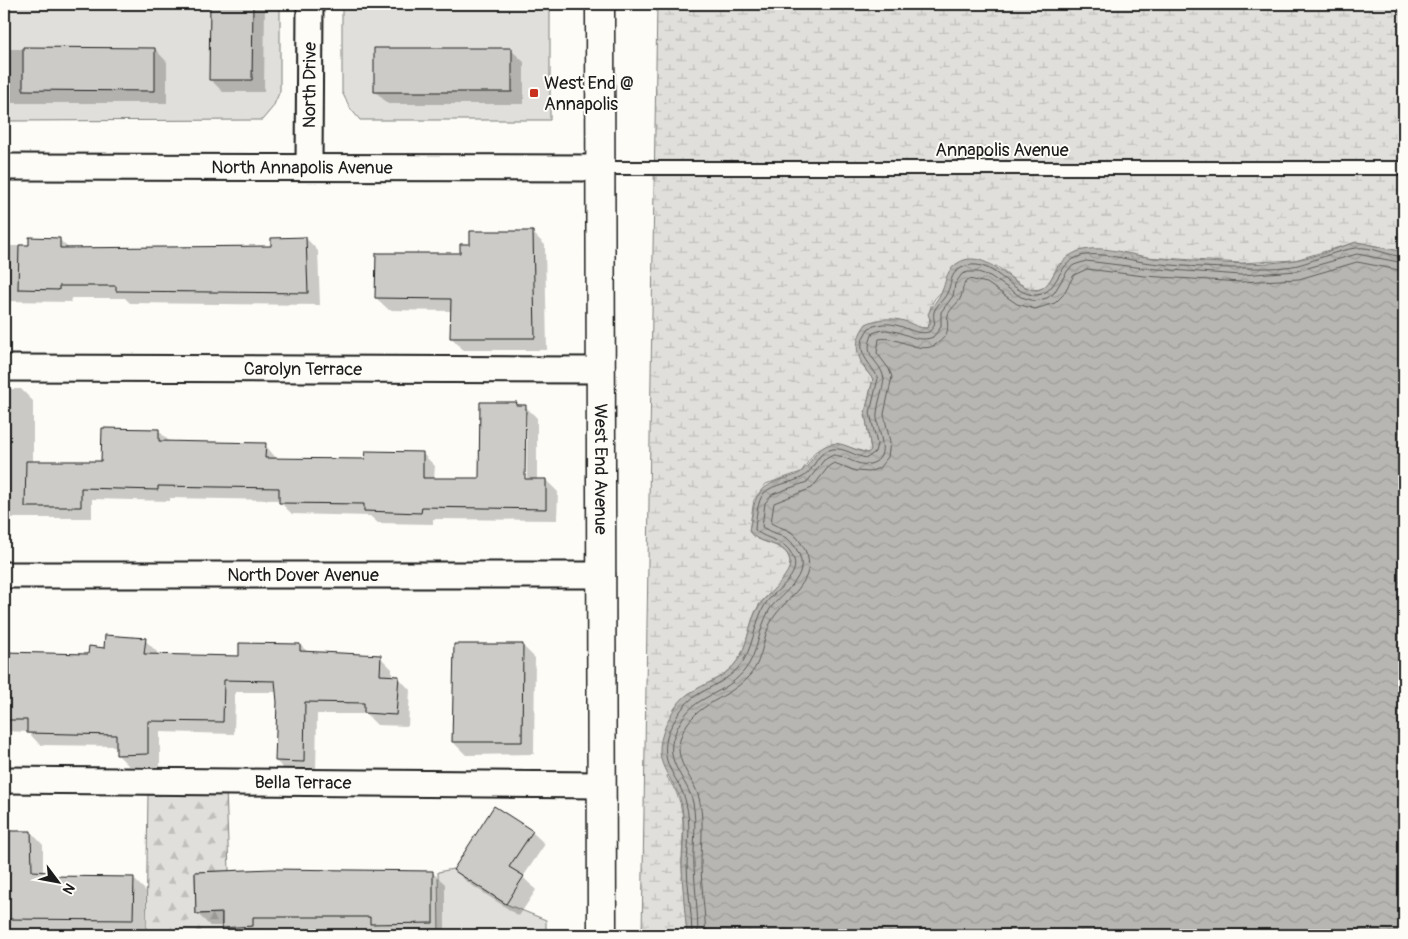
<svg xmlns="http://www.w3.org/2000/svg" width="1408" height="939" font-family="Pangolin,sans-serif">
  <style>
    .grass { fill: #e0dfdb; stroke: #7e7e7c }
    .forest { fill: url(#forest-firs); stroke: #7e7e7c }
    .wetland { fill: url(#wetland-marsh); stroke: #7e7e7c }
    .water { fill: url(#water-waves); stroke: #797876 }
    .shadow { fill: #0003; fill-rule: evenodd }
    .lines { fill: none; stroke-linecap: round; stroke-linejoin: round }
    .shore { stroke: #5a5a58; stroke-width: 1 }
    .building { fill: #cccbc8; stroke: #1c1c1c }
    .service-casing { stroke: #1c1c1c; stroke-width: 16 }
    .minor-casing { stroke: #1c1c1c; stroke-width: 29 }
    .secondary-casing { stroke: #1c1c1c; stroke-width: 31 }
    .service { stroke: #fdfcf7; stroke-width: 12 }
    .minor { stroke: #fdfcf7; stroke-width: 25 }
    .secondary { stroke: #fdfcf7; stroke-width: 28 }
    .poi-dot { fill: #c8321e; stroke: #fdfcf7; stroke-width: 2 }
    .labels { text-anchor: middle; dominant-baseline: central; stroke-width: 4; stroke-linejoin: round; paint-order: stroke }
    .poi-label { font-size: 18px; fill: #1c1c1c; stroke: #fdfcf7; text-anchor: start }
    .street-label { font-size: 18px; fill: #1c1c1c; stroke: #fdfcf7 }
  </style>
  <defs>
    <pattern id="forest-firs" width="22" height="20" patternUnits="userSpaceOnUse" patternTransform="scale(1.25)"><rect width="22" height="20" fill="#e0dfdb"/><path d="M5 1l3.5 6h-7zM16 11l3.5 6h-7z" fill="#c0bfbb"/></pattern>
    <pattern id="wetland-marsh" width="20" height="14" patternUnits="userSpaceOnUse" patternTransform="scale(1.25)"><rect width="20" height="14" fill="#e0dfdb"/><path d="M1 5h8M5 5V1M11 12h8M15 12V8" fill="none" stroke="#c0bfbb"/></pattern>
    <pattern id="water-waves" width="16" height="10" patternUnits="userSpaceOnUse" patternTransform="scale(1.25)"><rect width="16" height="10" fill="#b7b6b2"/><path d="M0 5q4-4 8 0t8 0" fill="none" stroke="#9d9c98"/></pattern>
  </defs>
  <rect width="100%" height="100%" fill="#fdfcf7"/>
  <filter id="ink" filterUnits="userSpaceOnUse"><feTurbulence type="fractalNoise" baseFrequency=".02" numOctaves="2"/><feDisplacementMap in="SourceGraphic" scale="10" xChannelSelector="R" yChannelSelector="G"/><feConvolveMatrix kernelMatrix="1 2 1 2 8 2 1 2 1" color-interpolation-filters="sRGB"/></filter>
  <g filter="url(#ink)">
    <path class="grass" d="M4,4H280V91L273,107L262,120L4,121Z
      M342,4H550V120H360L350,108L342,92Z
      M453,869L506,904L546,920V935H439L438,872Z"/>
    <path class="forest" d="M226,789L229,871L195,872L196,914L222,913L221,935H146L148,793Z"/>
    <path class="wetland" d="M657,4H1404V252L1357,242L1295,260L1241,263L1146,257L1103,251L1059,264C1055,270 1052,279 1047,285C1033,300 1008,274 996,266C976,275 939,284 931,306C928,315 932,320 927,328H917L907,322L860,363L873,379L865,413L871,450L868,453L838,444L816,451L801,472L766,484L754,500L749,531C758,546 788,541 790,562C791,579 767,593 759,605C747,624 749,649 734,665C721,679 704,685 688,694L667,777C689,806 682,831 682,866C683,889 686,912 687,935H642Z"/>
    <path class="water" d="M1357,242L1404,252V935H687C685,912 682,887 682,864C683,845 685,826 682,807C678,779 651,768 663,733C667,720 677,700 690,693C705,683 722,679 734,665C749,649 747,624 759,606C766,595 792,575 790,561C786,540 758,546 749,531C755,505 751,490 780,480C786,478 796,476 801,472C813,463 814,448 831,444C843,441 856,452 868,453L871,450L865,413L873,379C858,361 850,345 866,324C878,318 894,317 907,322C915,325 918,328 927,328L931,322L928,314C932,305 938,300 942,291C946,283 945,273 955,265C984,242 1015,292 1037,290C1055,287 1053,257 1083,250C1105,245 1132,256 1155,258C1200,261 1249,268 1295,260C1315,257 1336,248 1357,242Z"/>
    <path class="shadow" d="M211,4H265L264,92H223L210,79Z
      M371,4H415V6H374Z
      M486,4H530V6H488Z
      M4,49H155L167,62V103H4Z
      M511,50L524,62V104H388L375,91Z
      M532,232L545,245L547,350H463L451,337L452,311L389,310L376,298L461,254L471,245Z
      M306,238L318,251L320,305L130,303L125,298H71V302L4,301V246H30L59,239L69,249L272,247Z
      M4,389H21L33,401V462L102,463L159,431L171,443L265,445L277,459L367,461L423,454L435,466L434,479L480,480L516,403L525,406L537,418V480H546L558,492L557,520L433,519V524L378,523L370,516L292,514L280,502V500L170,498V501L92,499V518H9V521H4ZM525,414H527V485H524Z
      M145,640L157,652V656L240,657L300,645L308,652L380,657L392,669V677H398L410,690L408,726L377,725L366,714H317L316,773H288L276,761L277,692H235L234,734L160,732V766H129L117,754V746L40,745L28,732L4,731V653L89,655Z
      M522,645L535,658L534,754L466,755L453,742Z
      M4,832H31L43,845V873H49L54,877L133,878L146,891L145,932L4,931Z
      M532,832L545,844L523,877L536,890L519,916L467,882L454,869Z
      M432,872L445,884V935H383L377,929H265V935H231L223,926H210L198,914Z"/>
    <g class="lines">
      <path class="shore" d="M692,935C692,911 687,887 687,864C688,844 691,823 686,803C680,777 660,768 667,737C668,731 672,725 675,720C692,687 715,692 738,668C754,651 753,623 766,603C775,590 802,576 793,557C786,539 768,541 755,530C756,519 757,501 764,493C774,483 791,484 803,477C816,469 816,451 833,449C844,447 856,457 867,458L875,452L877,444L870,413L878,378C869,360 852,351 869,328C897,315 910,337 929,332C939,322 932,322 934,312C936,305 944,300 947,293C952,284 949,274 961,268C991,253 1011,296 1036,295C1060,294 1056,258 1086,255C1104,253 1125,259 1143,262C1174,266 1209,268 1241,268C1259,268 1281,269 1298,265C1317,260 1337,250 1356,248C1371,246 1389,256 1404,257
        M698,935C698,913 695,890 694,867C693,846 697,824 693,803C688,779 664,763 674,736C690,691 719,701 744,671C759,653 758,628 770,609C782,592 811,577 798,552C795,547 792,541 786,538C779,533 769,532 762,527L765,503L773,494L807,482L824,460L833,455C845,455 857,467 870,464C894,458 875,428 877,413C878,401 883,390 884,379C880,358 861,359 873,333C896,322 913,346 933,337L941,327V312L953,296L955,284L962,274L968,272H978L990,276L1021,297L1035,301L1047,298L1054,293L1068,270L1074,265L1086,261L1144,268L1241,275L1297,271L1357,254L1404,263
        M706,935C705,911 701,887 701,864C701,843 704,823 700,803C697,780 674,765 680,740C690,704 724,702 747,678C764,662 761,639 772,620C785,598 820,580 805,550C801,543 798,537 791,532C785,528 777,527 771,523L774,503L812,488L829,466L834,463L856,471L869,472L879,468L888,457L890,442L884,414L892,377L889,369L877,353L879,339C899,335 921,357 938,343C952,332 946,327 948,315C950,309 957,304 960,299C964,291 961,284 969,279L987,283L1017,304L1035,309L1055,303L1063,295L1074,275L1087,269L1144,276L1241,282L1299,279L1357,262L1404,271"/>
    </g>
    <path class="building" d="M210,4H253L252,80H209Z
      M23,47L155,48V91L23,90Z
      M374,48H512V92H374Z
      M470,231H533L535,338H450L451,299L375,298L376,253H460V244H470Z
      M29,237L60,238V248L271,246V238L306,237L308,293L116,291V286H59V290L18,289L19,245H29Z
      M480,402H517L516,405H526L525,479H546V509L422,507L421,513L364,511V504L279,503V488L158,486V490L81,488V507H25L26,461H101L102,428L159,429V441L266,443L265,458L365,459L366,451L423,452V478H479Z
      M105,635L146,638L144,654L239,656V643L300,644V651L381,655L380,675L399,676L396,715L364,713V703L305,702L304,762L275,761L277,702L275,681L224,680L223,722L148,721V754L116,755V735L27,733V720H4V652L88,654L89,646L104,648Z
      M454,644H523L522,742H452Z
      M494,806L533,831L509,867L524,876L506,904L453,870Z
      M4,831H31L32,871L50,872V876L134,877L133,920L4,919Z
      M272,869L433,871V923L370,924V917H253V926L222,928V913L196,914L195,872Z"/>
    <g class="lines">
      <defs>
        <path id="service" d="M599,168H1404"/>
        <g id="minor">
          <path id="s1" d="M309,166L310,4"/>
          <path id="s2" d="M4,167L599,168"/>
          <path id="s3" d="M4,368L601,370"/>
          <path id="s4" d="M4,575H602"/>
          <path id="s5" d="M4,780L602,785"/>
        </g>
        <g id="secondary">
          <path id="s6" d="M600,4L602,935"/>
        </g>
      </defs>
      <use href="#service" class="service-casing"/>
      <use href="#minor" class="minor-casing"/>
      <use href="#secondary" class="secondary-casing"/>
      <use href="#service" class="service"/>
      <use href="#minor" class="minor"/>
      <use href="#secondary" class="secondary"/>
    </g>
  </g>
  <rect class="poi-dot" x="529" y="88" width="10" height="10" rx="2.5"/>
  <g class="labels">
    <g class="poi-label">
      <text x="544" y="83">West End @<tspan x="544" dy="21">Annapolis</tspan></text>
    </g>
    <g class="street-label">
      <text stroke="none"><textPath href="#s1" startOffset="81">North Drive</textPath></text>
      <text x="1002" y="150">Annapolis Avenue</text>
      <text stroke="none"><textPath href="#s2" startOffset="298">North Annapolis Avenue</textPath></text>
      <text stroke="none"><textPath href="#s3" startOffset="299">Carolyn Terrace</textPath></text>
      <text stroke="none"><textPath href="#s6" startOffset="465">West End Avenue</textPath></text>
      <text stroke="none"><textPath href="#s4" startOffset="299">North Dover Avenue</textPath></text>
      <text stroke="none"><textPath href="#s5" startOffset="299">Bella Terrace</textPath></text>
    </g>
  </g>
  <rect width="1408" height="939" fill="none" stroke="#fdfcf7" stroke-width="20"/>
  <rect x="10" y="10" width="1388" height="919" fill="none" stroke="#1c1c1c" stroke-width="2" filter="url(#ink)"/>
  <g transform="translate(58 882) rotate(122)" stroke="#fdfcf7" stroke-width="4" paint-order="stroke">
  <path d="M0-4L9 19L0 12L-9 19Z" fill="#1c1c1c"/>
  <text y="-8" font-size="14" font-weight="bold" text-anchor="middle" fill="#1c1c1c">N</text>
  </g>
</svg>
